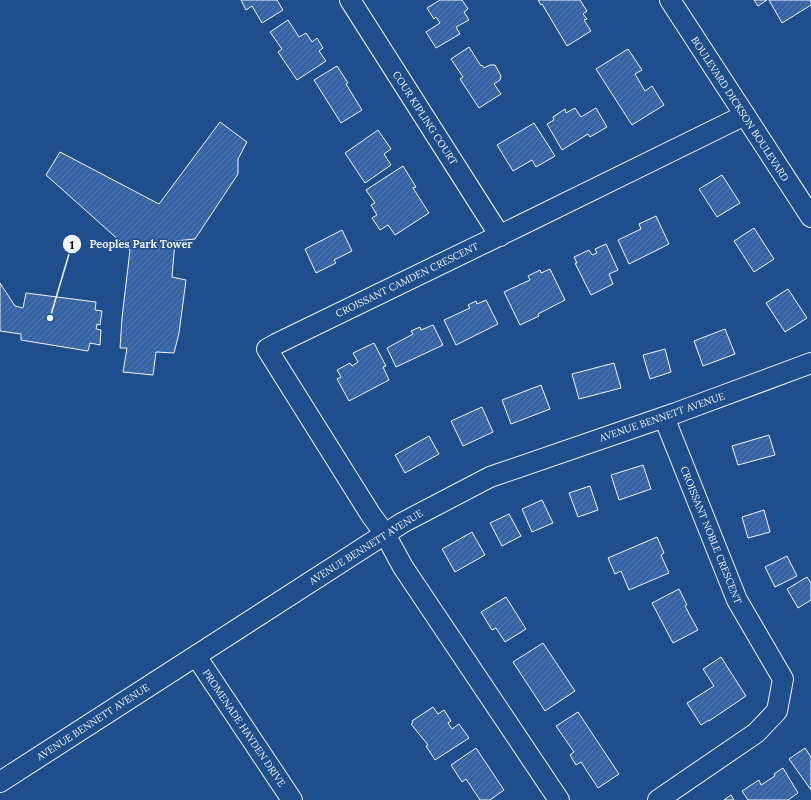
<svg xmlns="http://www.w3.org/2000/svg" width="811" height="800" font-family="Lora,serif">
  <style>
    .building { fill: url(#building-hatch); stroke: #f2f6ff }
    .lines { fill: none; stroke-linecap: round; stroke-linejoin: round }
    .minor-casing { stroke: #f2f6ff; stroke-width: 22 }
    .minor { stroke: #1f4e8c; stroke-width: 20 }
    .labels { text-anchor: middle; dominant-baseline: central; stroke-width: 3; stroke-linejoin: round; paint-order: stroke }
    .street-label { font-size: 10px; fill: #f2f6ff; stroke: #1f4e8c }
    .leader { fill: none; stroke: #f2f6ff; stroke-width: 1.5 }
    .callout-dot { fill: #f2f6ff; stroke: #1f4e8c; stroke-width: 1.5 }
    .mark-label { font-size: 12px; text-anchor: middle; font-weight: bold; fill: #111 }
    .callout-label { font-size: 11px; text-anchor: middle; font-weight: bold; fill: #f2f6ff; stroke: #1f4e8c; stroke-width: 3; stroke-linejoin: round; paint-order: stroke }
  </style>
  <defs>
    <pattern id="building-hatch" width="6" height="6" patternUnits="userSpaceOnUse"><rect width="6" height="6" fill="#3563a3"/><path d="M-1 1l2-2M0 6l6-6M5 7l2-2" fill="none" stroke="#537ab1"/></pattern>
  </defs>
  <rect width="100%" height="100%" fill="#1f4e8c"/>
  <path class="building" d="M241,0H277L283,10L262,23L252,6L246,10Z
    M440,0H462L468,9L464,12L469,20L456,27L460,34L436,48L426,32L440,23L436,17L434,19L427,8Z
    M538,0H580L587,11L583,14L587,19L584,20L591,31L567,46L542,4L541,5Z
    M754,0H767L758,6Z
    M769,0H811V5L782,23Z
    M288,20L299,37L306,33L312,42L317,38L323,48L319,51L326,61L297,80L278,52L282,49L270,32Z
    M469,47L481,66L482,65L484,68L490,65H495L501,76L500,80L494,84L501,94L479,108L460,79L463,77L451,59Z
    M628,49L642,70L635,74L645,91L652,86L664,105L632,125L596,69Z
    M337,66L348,83L346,84L362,110L341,123L314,80Z
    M575,108L581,117L596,108L607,127L590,137L588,134L562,150L547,124L554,120L553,117L565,109L566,113Z
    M220,122L247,142L238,159V174L195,239L175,241L172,277L186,280L179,333L174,353L156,352L153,375L123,372L127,348H120L122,318L130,250L46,175L60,152L159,204Z
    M534,123L555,156L536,167L532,160L513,171L497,145Z
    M378,130L391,149L384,154L391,165L365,183L345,153Z
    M403,166L416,187L413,188L429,213L395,235L388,225L380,230L372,218L377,215L371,205L375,203L366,190Z
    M722,175L740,203L717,217L699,189Z
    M656,216L669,244L629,264L618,240L641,229L639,224Z
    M754,228L774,259L754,272L734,241Z
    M342,230L352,251L334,260L336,263L316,273L305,249Z
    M606,244L618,270L609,274L613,284L591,295L575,263H577L574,257L589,250L592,255L597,253L595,249Z
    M550,269L565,300L538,314L539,316L520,325L504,292L530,280L528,276L540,270L541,273Z
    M0,283L15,306L23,308L26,293L96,302L95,310L102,311L100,325L97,324L96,329L101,330L100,345L90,343L88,351L21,340V334L0,331Z
    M788,289L807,318L785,332L766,303Z
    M486,300L498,324L456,345L444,320L470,308L468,305L476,301L477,304Z
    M433,325L443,345L396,367L387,348L413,334L411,331L420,327L421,330Z
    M725,329L735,354L703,366L694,341Z
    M374,343L386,366L383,367L389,380L349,401L337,379L341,377L337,370L350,363L352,366L358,362L353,353Z
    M665,349L671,372L650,379L643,355Z
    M614,363L621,388L579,399L572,374Z
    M541,385L550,409L511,424L502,400Z
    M482,407L493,432L463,446L451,421Z
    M769,435L775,455L738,465L732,446Z
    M429,436L439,454L405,473L395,455Z
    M643,465L651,489L619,500L611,475Z
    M590,486L598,510L578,517L569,493Z
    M542,500L553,523L532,532L522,509Z
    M764,510L770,532L748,538L742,517Z
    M509,514L521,536L502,546L490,523Z
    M472,532L485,555L455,572L442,549Z
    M657,537L664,553L661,555L669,573L629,590L621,571L615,574L608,558Z
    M787,556L797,576L775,587L765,567Z
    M807,577L811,583V600L798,608L787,589Z
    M679,589L687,605L685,606L698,630L673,643L652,603Z
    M506,597L526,629L505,642L496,628L492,630L481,612Z
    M543,643L575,691L545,711L513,662Z
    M721,657L746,696L709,721V720L701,725L687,703L714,686L703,669Z
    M433,707L438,714L444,710L451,721L448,723L452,729L459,724L469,738L435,760L426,746L428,745L411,724L413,723L412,721Z
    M578,712L619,774L598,788L581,762L576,765L570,755L574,752L556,726Z
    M476,748L504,790L490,800H480L466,779L462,782L451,765Z
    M805,748L811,757V790L789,759Z
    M783,768L798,793L788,800H748L742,791L759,780L761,785L775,776L774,774Z
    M731,795L734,800H724Z"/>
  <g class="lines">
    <defs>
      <path id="minor" d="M350,0L500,236
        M670,0L811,217
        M196,656L292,800
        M0,782L402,523L490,477L676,413L811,363
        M559,800L403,567L385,534L371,515L267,349L276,344L517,227L745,115
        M658,800L756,733L777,711L783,679L737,600L664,417"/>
    </defs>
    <use href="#minor" class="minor-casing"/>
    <use href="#minor" class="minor"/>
  </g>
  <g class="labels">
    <g class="street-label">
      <text transform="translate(740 109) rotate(57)">BOULEVARD DICKSON BOULEVARD</text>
      <text transform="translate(425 118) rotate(57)">COUR KIPLING COURT</text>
      <text transform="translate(407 280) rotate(-26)">CROISSANT CAMDEN CRESCENT</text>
      <text transform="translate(662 417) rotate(-19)">AVENUE BENNETT AVENUE</text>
      <text transform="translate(711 535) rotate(68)">CROISSANT NOBLE CRESCENT</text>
      <text transform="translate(366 547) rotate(-32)">AVENUE BENNETT AVENUE</text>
      <text transform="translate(93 722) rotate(-33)">AVENUE BENNETT AVENUE</text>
      <text transform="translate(244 728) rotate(56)">PROMENADE HAYDEN DRIVE</text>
    </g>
  </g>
  <path class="leader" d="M50 318L72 244"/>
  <g class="callout-dot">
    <circle cx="50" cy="318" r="4"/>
    <circle cx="72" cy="244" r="10"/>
  </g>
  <g class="mark-label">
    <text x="72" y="249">1</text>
  </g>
  <g class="callout-label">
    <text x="141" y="248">Peoples Park Tower</text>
  </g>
</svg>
